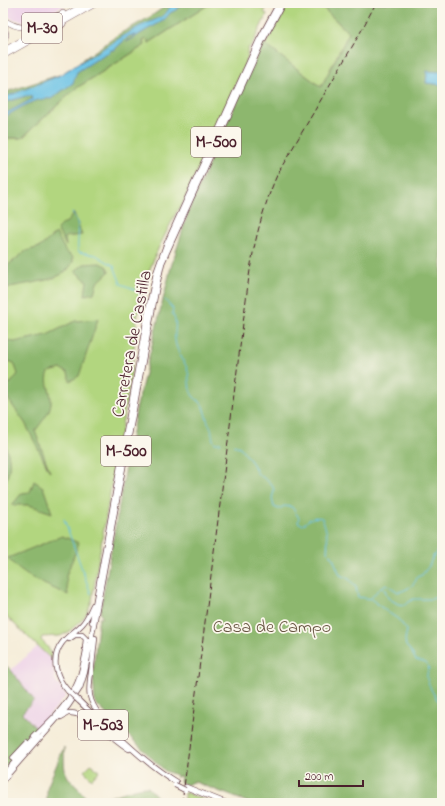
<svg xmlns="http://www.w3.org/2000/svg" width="445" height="806" font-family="'Indie Flower',sans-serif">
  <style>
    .built { fill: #edd0e8 }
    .green { fill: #b2d67f; stroke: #7e7a55 }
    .forest { fill: #8db76e; stroke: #6c6b4c }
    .water { fill: #67c1e5; stroke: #587088 }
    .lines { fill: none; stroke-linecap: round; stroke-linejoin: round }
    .stream { stroke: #67c1e5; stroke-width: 1 }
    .trunk-casing { stroke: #643e45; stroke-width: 6 }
    .motorway-casing { stroke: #643e45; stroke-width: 6 }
    .trunk { stroke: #fff; stroke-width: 4.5 }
    .motorway { stroke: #fff; stroke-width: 5 }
    .rail { stroke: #4a1f2b; stroke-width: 1; stroke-dasharray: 6 3; stroke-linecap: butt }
    .trunk-bridge-casing { stroke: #643e45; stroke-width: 6; stroke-linecap: butt }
    .trunk-bridge { stroke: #fff; stroke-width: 4.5 }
    .labels { text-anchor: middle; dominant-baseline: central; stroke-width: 3.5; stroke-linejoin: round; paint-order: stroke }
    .shield { fill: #fbf7ec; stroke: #7f6065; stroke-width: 1 }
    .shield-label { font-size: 17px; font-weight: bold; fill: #4a1f2b }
    .street-label { font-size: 18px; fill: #4a1f2b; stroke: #fbf7ec }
    .park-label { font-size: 18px; fill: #695644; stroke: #fbf7ec }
  </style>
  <rect width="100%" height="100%" fill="#fbf7ec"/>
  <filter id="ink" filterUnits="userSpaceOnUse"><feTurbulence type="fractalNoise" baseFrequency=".025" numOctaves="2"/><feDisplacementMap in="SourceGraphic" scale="8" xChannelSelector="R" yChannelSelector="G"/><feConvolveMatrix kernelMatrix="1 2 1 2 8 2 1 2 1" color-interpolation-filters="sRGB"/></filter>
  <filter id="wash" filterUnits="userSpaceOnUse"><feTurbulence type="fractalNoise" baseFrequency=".012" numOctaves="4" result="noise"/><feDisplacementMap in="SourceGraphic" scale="16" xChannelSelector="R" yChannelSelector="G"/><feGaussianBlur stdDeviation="0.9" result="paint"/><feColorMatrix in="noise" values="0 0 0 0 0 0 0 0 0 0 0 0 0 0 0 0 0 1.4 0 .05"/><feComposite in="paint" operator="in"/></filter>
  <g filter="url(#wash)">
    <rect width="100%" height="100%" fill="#f5ecd7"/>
    <path class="built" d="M16,3H70L43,16L23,21L12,19L3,10Z
      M38,646L52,660L55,679L66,696L37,729L22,713L34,700L11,670Z"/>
    <path class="green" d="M211,3H275L273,6H268L264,12L267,14L252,45L249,47L247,52L248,57L182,205L177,211L158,249L141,291L143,294L137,317L132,368L98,562L92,601L87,613L82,620L67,633L60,636L42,637L41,640C48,646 51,651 52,660L3,613V138H22L75,89L145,45L143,41L147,39L149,43Z
      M290,3H318L349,33L321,87L265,45L282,15V10Z
      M91,764L99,771L92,779L84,771Z
      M184,792L212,803H184Z"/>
    <path class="forest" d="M170,3H211L149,43L147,39L143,41L145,45L75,89L22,138H3V93L62,74L121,33L150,17Z
      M318,3H442V803H250L195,782H192L187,785L180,782L181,776H179L176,778V775L165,771L95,703L93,674L98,624L99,618H101L102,617L100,613L136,410L171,267L189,210L226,125L263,43L321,87L349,33Z
      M74,213L82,235L65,237L66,246L57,229L62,224L67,222Z
      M56,233L66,252L73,257V262C71,265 68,270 65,272C51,283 21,283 3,289V269L26,251L40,247Z
      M100,263L107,266L109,272L97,283L94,293L85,295L87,281L75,271L84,264Z
      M98,319L79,376L70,381L68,373L61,369L49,372C44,383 52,391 51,403C50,413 41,423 35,431L50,472L25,423L3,392V384L11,383L18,374L14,363L3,359V339L14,342L47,335L75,321Z
      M3,441C11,456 12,471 3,486Z
      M34,481L43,487L52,513L29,505H12L22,493L30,492Z
      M62,536L79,543L66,576L68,595C47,585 22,577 8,558Z
      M3,663L11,670L34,700L22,713L37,729L3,769Z
      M64,747C65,769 61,773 79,789C82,793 85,798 90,799C104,803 132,786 148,787L163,803H47V788L49,783Z"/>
    <path class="water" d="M173,3H184L176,10L170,13C162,24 156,24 145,31C138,35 133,39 126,42L136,35L129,36L114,50H111L109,53L105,54L77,72L73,83L51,99C35,97 17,110 3,118V115L32,99L31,96H26L3,103V98L58,76L138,27C144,24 162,18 165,14C168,11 170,6 173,3Z
      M427,71L442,72V85L426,83Z"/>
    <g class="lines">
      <path class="stream" d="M72,213C82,223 77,238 78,250L79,252L96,255L114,266L121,284L134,289L140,294
        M165,300L173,309L172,314C178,320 174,332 175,340C176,350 183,359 187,368C190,377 188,386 191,392C193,398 197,399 201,403C204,406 206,420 210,426C213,432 211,439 215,443H221
        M233,445L240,447L253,464L257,473L269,482L273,487L274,491L272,498L274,507L279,509L284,506L292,507L299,518L298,522L303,525C309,519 313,516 322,518C326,527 329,541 327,551L332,556L340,575L349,579L356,587L358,597L371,599L386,611L398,619L407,630L405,640L406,646L410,650L416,660L426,663L429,667C428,670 427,673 427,676C426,682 437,702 442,705
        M64,519L91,594
        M381,587L385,590L388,598L398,604L405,605L413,599H432L442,594
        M380,588L386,584L398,592C405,591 416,585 417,577L422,575L429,566L433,556L442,549
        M371,598L378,590"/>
    </g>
  </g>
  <g filter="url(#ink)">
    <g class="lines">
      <defs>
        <path id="trunk" d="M92,622L149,305L156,273L166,245L259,40L279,3
          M95,638C94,647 93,656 92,665C91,675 88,686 90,696C95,722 153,768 176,782
          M69,639L75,635H82L86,639L85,648
          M68,691C56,678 50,659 62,643C68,635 78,630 84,622C88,617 90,611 93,605
          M78,700L121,742
          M56,715C77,692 82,675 87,645
          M61,717L68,713C88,711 112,739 129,749
          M34,737L53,718
          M13,758L27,743
          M3,775L38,736
          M3,780L68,706L80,688L85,672L157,285L162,263L262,42L283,3"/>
        <path id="motorway" d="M3,19C25,36 41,23 63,13
          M3,19L6,35L3,43
          M46,40L63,24
          M3,51L87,3
          M3,56L97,3
          M186,787L226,803"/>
      </defs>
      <use href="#trunk" class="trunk-casing"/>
      <use href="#motorway" class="motorway-casing"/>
      <use href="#trunk" class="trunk"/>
      <use href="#motorway" class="motorway"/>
      <path class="rail" d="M182,803L248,284C253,246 262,209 278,173L359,35L376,3"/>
      <defs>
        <path id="trunk-bridge" d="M68,691L78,700
          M175,785L185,790"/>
      </defs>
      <use href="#trunk-bridge" class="trunk-bridge-casing"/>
      <use href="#trunk-bridge" class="trunk-bridge"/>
    </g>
  </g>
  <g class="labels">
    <g class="shield">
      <rect x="22" y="13" width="40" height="30" rx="3"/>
      <rect x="191" y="127" width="50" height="30" rx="3"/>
      <rect x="101" y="436" width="50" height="30" rx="3"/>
      <rect x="78" y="710" width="50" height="30" rx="3"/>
    </g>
    <g class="shield-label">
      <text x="42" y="28">M-30</text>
      <text x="216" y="142">M-500</text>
      <text x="126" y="451">M-500</text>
      <text x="103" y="725">M-503</text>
    </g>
    <g class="street-label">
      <text transform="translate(133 344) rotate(-79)">Carretera de Castilla</text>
    </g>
    <g class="park-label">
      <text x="272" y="628">Casa de Campo</text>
    </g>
  </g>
  <rect width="445" height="806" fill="none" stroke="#fbf7ec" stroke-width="16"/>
  <path d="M299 780v6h64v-6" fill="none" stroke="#4a1f2b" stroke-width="2"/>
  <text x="305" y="780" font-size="12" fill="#4a1f2b" stroke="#fbf7ec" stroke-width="3" paint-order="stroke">200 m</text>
</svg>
